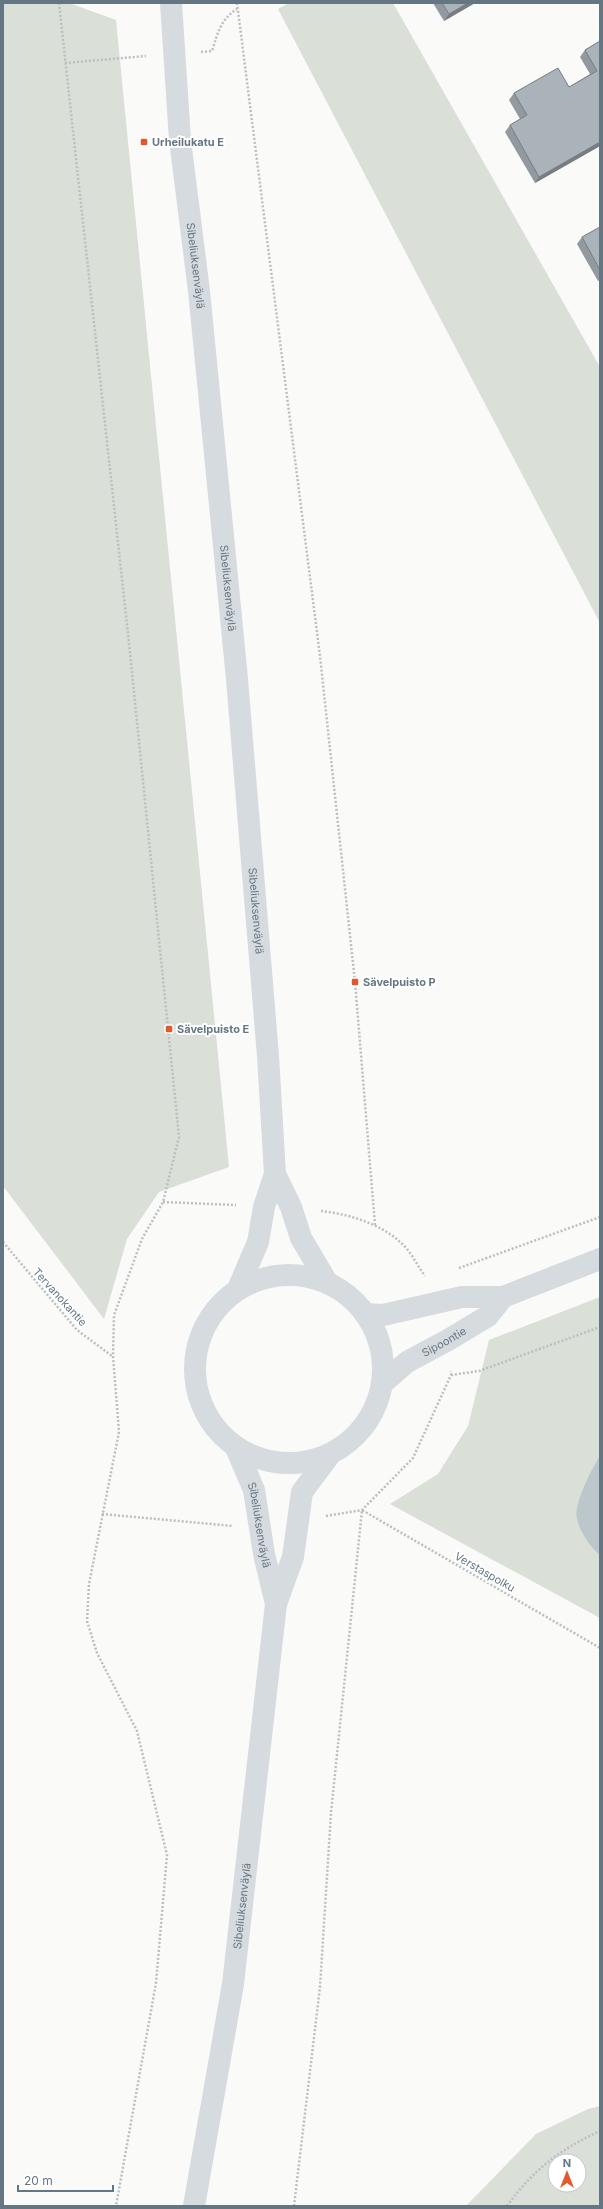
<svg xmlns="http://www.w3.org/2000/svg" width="603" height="2209" font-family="Inter,sans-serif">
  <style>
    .green { fill: #dadfd7; fill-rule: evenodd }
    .water { fill: #bbc7cb }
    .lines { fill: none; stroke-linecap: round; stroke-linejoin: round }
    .path { stroke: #bbbfc2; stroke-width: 2.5; stroke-dasharray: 2 2; stroke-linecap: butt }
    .secondary { stroke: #d6dbdf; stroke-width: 22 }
    .wall { fill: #929a9f }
    .shaded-wall { fill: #777d82 }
    .building { fill: #aab3b9; stroke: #777d82 }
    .poi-dot { fill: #e4572e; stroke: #fff; stroke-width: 1.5 }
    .labels { text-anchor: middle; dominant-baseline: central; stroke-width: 4; stroke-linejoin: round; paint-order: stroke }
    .poi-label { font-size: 11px; font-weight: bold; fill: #657683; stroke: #fff; text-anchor: start }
    .street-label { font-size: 11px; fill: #657683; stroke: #fff }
  </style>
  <rect width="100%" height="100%" fill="#fafaf8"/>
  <path class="green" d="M3,3H69L116,20L229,1167L159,1192L127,1239L104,1319L3,1186Z
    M289,3H393L600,367V623L278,9Z
    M600,1297V1618L390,1504L438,1474L468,1426L489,1340Z
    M600,2106V2206H466L536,2134L588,2109ZM555,2161H579V2185H555Z"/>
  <path class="water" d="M600,1456V1555C590,1547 580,1532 577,1519C573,1505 592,1468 600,1456Z"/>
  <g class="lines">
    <path class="path" d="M59,3L129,643L179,1137L163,1202L142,1239L114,1315L113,1356L119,1432L89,1584L87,1621L97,1653L137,1731L167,1855L156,1983L116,2206
      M237,3L320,656L355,982L375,1225
      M201,52L212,51C218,32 221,19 237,9
      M65,63L146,56
      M163,1202L236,1205
      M321,1211C348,1214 379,1223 400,1242C410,1250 417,1265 425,1276
      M3,1242L77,1330L112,1356
      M459,1268L600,1217
      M451,1375L479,1371L600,1327
      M102,1514L233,1526
      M326,1516L362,1510L413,1458L451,1375V1371
      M294,2206L320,1987L331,1813L362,1510L600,1648
      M507,2206C534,2169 559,2150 600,2131"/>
    <g class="secondary">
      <path id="s1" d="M171,3L180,140L199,291L237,679L268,1056L275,1174L264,1207L258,1242L238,1289"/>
      <path d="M275,1174L291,1207L301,1238L327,1282"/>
      <circle cx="289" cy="1369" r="94"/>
      <path d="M365,1314L383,1315L462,1297H503L600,1259"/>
      <path id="s2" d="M383,1383L407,1362L448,1340L488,1316L503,1297"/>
      <path id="s3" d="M236,1448L254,1490L264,1554L276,1604"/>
      <path id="s4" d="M194,2206L233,1984L276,1604L293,1557L302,1492L329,1456"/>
    </g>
  </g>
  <path class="wall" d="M433,3H475L444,21Z
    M600,41V146L535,183L505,132L510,125L520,119L509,100L514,93L569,87L590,74L580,57L585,50Z
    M600,227V280L598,281L577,244L582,237Z"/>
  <path class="shaded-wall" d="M468,3H475L444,21L449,14Z
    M600,142V146L535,183L539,177Z"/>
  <path class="building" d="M442,3H468L449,14Z
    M600,41V142L539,177L510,125L527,115L514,93L558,68L569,87L597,71L585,50Z
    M600,227V270L582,237Z"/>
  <g class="poi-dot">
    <rect x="140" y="138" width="8" height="8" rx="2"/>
    <rect x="351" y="978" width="8" height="8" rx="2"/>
    <rect x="165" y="1025" width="8" height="8" rx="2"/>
  </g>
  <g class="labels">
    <g class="poi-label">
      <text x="152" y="142">Urheilukatu E</text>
      <text x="363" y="982">Sävelpuisto P</text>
      <text x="177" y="1029">Sävelpuisto E</text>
    </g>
    <g class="street-label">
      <text stroke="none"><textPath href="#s1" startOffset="264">Sibeliuksenväylä</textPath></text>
      <text stroke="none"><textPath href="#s1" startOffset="588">Sibeliuksenväylä</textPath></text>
      <text stroke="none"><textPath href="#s1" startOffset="912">Sibeliuksenväylä</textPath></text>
      <text transform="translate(60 1297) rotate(48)">Tervanokantie</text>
      <text stroke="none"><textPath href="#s2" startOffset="74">Sipoontie</textPath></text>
      <text stroke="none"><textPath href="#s3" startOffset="81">Sibeliuksenväylä</textPath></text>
      <text transform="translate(485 1572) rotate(30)">Verstaspolku</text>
      <text stroke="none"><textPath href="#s4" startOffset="304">Sibeliuksenväylä</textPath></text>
    </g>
  </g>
  <rect width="603" height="2209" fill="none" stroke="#657683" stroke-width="8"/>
  <g transform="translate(567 2173)"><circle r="19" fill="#ffffff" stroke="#c1c8cd"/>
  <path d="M0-3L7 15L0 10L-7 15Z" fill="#e4572e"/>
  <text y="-6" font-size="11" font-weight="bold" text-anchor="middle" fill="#657683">N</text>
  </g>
  <path d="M18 2185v6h95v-6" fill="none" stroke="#657683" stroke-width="2"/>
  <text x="24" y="2185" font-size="12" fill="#657683" stroke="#ffffff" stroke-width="3" paint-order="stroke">20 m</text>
</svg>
